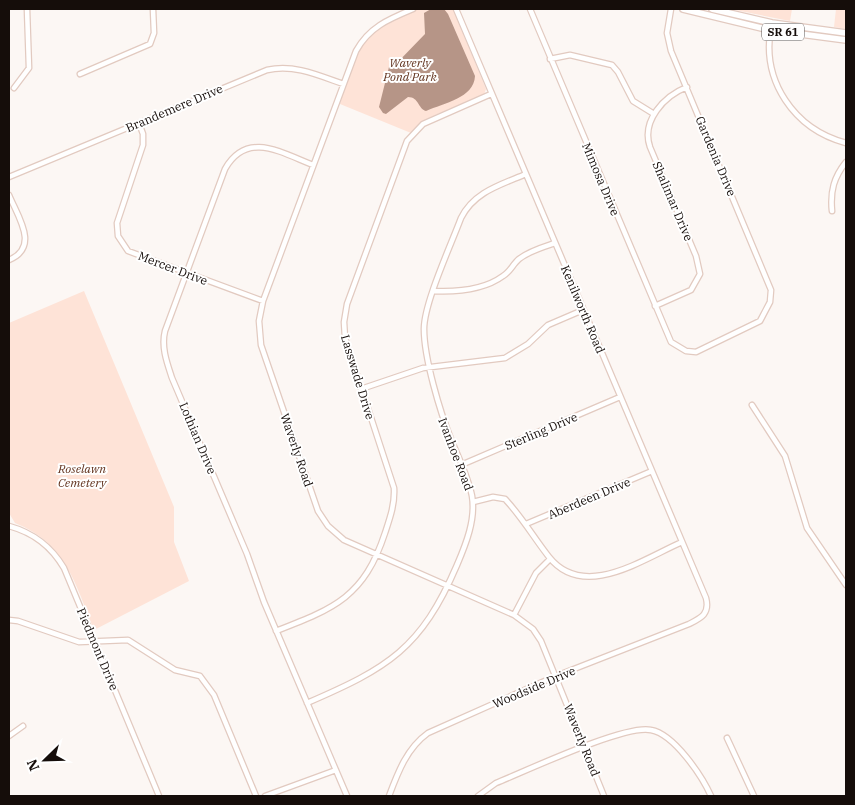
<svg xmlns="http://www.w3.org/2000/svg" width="855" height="805" font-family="'IBM Plex Serif',serif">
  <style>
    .built { fill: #ffe5da }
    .green { fill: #fee3d7 }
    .water { fill: #b69587 }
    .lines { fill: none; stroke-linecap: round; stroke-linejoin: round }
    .minor-casing { stroke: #e2cac0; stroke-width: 7 }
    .major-casing { stroke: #e2cac0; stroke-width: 8 }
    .minor { stroke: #fff; stroke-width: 4.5 }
    .major { stroke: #fff; stroke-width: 5.5 }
    .labels { text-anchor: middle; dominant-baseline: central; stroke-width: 4; stroke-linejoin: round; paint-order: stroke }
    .shield { fill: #fff; stroke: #5b5654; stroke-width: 1 }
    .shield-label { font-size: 11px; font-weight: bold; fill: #150d0a }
    .park-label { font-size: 12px; font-style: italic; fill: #62331e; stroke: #fff }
    .street-label { font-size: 12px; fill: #150d0a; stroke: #fff }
  </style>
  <rect width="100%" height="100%" fill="#fcf7f4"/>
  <path class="built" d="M836,9H846V29L834,27Z"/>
  <path class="green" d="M418,9H453L486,89L484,95L435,115L411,133L340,104C358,44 360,33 418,9Z
    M730,9H792L790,21Z
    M84,291L174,507V542L189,581L94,630C75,583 66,543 15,523L9,513V323Z"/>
  <path class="water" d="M431,9H444L448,14L475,76C474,98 444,103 426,111C418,109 419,97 408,97L386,114L383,113L379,107L389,67L394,66L425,34L424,13Z"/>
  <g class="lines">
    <defs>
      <path id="minor" d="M413,9C389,19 369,27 356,51L263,301L259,321L261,345L318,511L328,526L344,540L514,615L533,629L541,641L604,796
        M530,9L671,342L686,351L696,352L760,321L770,302L771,290L671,51L667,33L671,9
        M771,27C761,81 794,129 846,143
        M550,59L570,55L612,65L618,72L633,101L654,114
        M80,74L150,44L154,33L153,9
        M14,88L29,68L27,9
        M139,123L143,134V145L117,223L118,236L128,251L263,301
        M313,165C282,153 247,130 225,169L165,331C161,347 167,363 172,378L247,554L264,602L347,796
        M9,177L267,70C294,64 318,75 343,84
        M9,195C18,217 40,247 9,260
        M832,211C830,191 834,177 846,162
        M434,291C457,292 484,290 503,276C510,272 513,264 519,259C529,251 543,247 555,243
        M655,306L691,290L700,274L696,256L650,147C641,121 664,96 687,87
        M361,389L423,368L505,358L528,344L548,325L583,310
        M752,405L785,456L807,528L846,585
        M461,465L620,397
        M473,502L493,497L505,499C522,517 534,538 549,557C584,601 643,559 682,542
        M526,524L652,471
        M9,526C34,533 51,546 64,568L159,796
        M514,615L536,573L550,559
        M9,620L18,621L79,642L128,640L175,670L200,676L214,695L256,796
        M276,631C335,608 364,597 385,533C390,518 395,504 394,488L345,338L344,322L347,304L407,141L423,124L491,94
        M307,703C388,668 421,649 457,565C466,544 476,519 472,496C468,476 458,457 451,439C440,412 424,358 424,329C424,303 451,245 461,218C474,192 500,185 526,174
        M9,736L23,726
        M727,738L754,796
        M265,796L336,770
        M389,796C398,772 407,748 428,733L556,676L689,624C701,618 710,614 706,598L456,9
        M478,796L496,783C526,771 625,724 651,730C674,734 702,776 711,796"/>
      <path id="major" d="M683,9L770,30L846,40
        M712,9L772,23L846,33"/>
    </defs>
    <use href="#minor" class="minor-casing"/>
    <use href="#major" class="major-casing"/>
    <use href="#minor" class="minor"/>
    <use href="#major" class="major"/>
  </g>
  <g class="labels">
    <rect class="shield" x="762" y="23.5" width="42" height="17" rx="4"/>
    <g class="shield-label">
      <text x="783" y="32">SR 61</text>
    </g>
    <g class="park-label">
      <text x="410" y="62">Waverly<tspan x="410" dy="14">Pond Park</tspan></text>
      <text x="82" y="468">Roselawn<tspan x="82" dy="14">Cemetery</tspan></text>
    </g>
    <g class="street-label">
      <text transform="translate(174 108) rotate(-23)">Brandemere Drive</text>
      <text transform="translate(716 156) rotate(67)">Gardenia Drive</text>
      <text transform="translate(601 179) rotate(67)">Mimosa Drive</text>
      <text transform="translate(673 201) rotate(67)">Shalimar Drive</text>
      <text transform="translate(173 268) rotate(21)">Mercer Drive</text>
      <text transform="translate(583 309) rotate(67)">Kenilworth Road</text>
      <text transform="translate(358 377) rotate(73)">Lasswade Drive</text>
      <text transform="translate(541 431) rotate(-23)">Sterling Drive</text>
      <text transform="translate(198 438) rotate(67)">Lothian Drive</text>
      <text transform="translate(297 450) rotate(71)">Waverly Road</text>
      <text transform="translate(456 454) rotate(69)">Ivanhoe Road</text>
      <text transform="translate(589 498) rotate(-23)">Aberdeen Drive</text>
      <text transform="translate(98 649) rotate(67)">Piedmont Drive</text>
      <text transform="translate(534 687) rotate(-23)">Woodside Drive</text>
      <text transform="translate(582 740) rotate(68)">Waverly Road</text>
    </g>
  </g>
  <rect width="855" height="805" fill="none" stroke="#150d0a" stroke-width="20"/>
  <g transform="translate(45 760) rotate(247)" stroke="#ffffff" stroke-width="4" paint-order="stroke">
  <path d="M0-4L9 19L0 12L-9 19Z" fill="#150d0a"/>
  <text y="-8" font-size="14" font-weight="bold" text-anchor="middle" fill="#150d0a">N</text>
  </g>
</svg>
